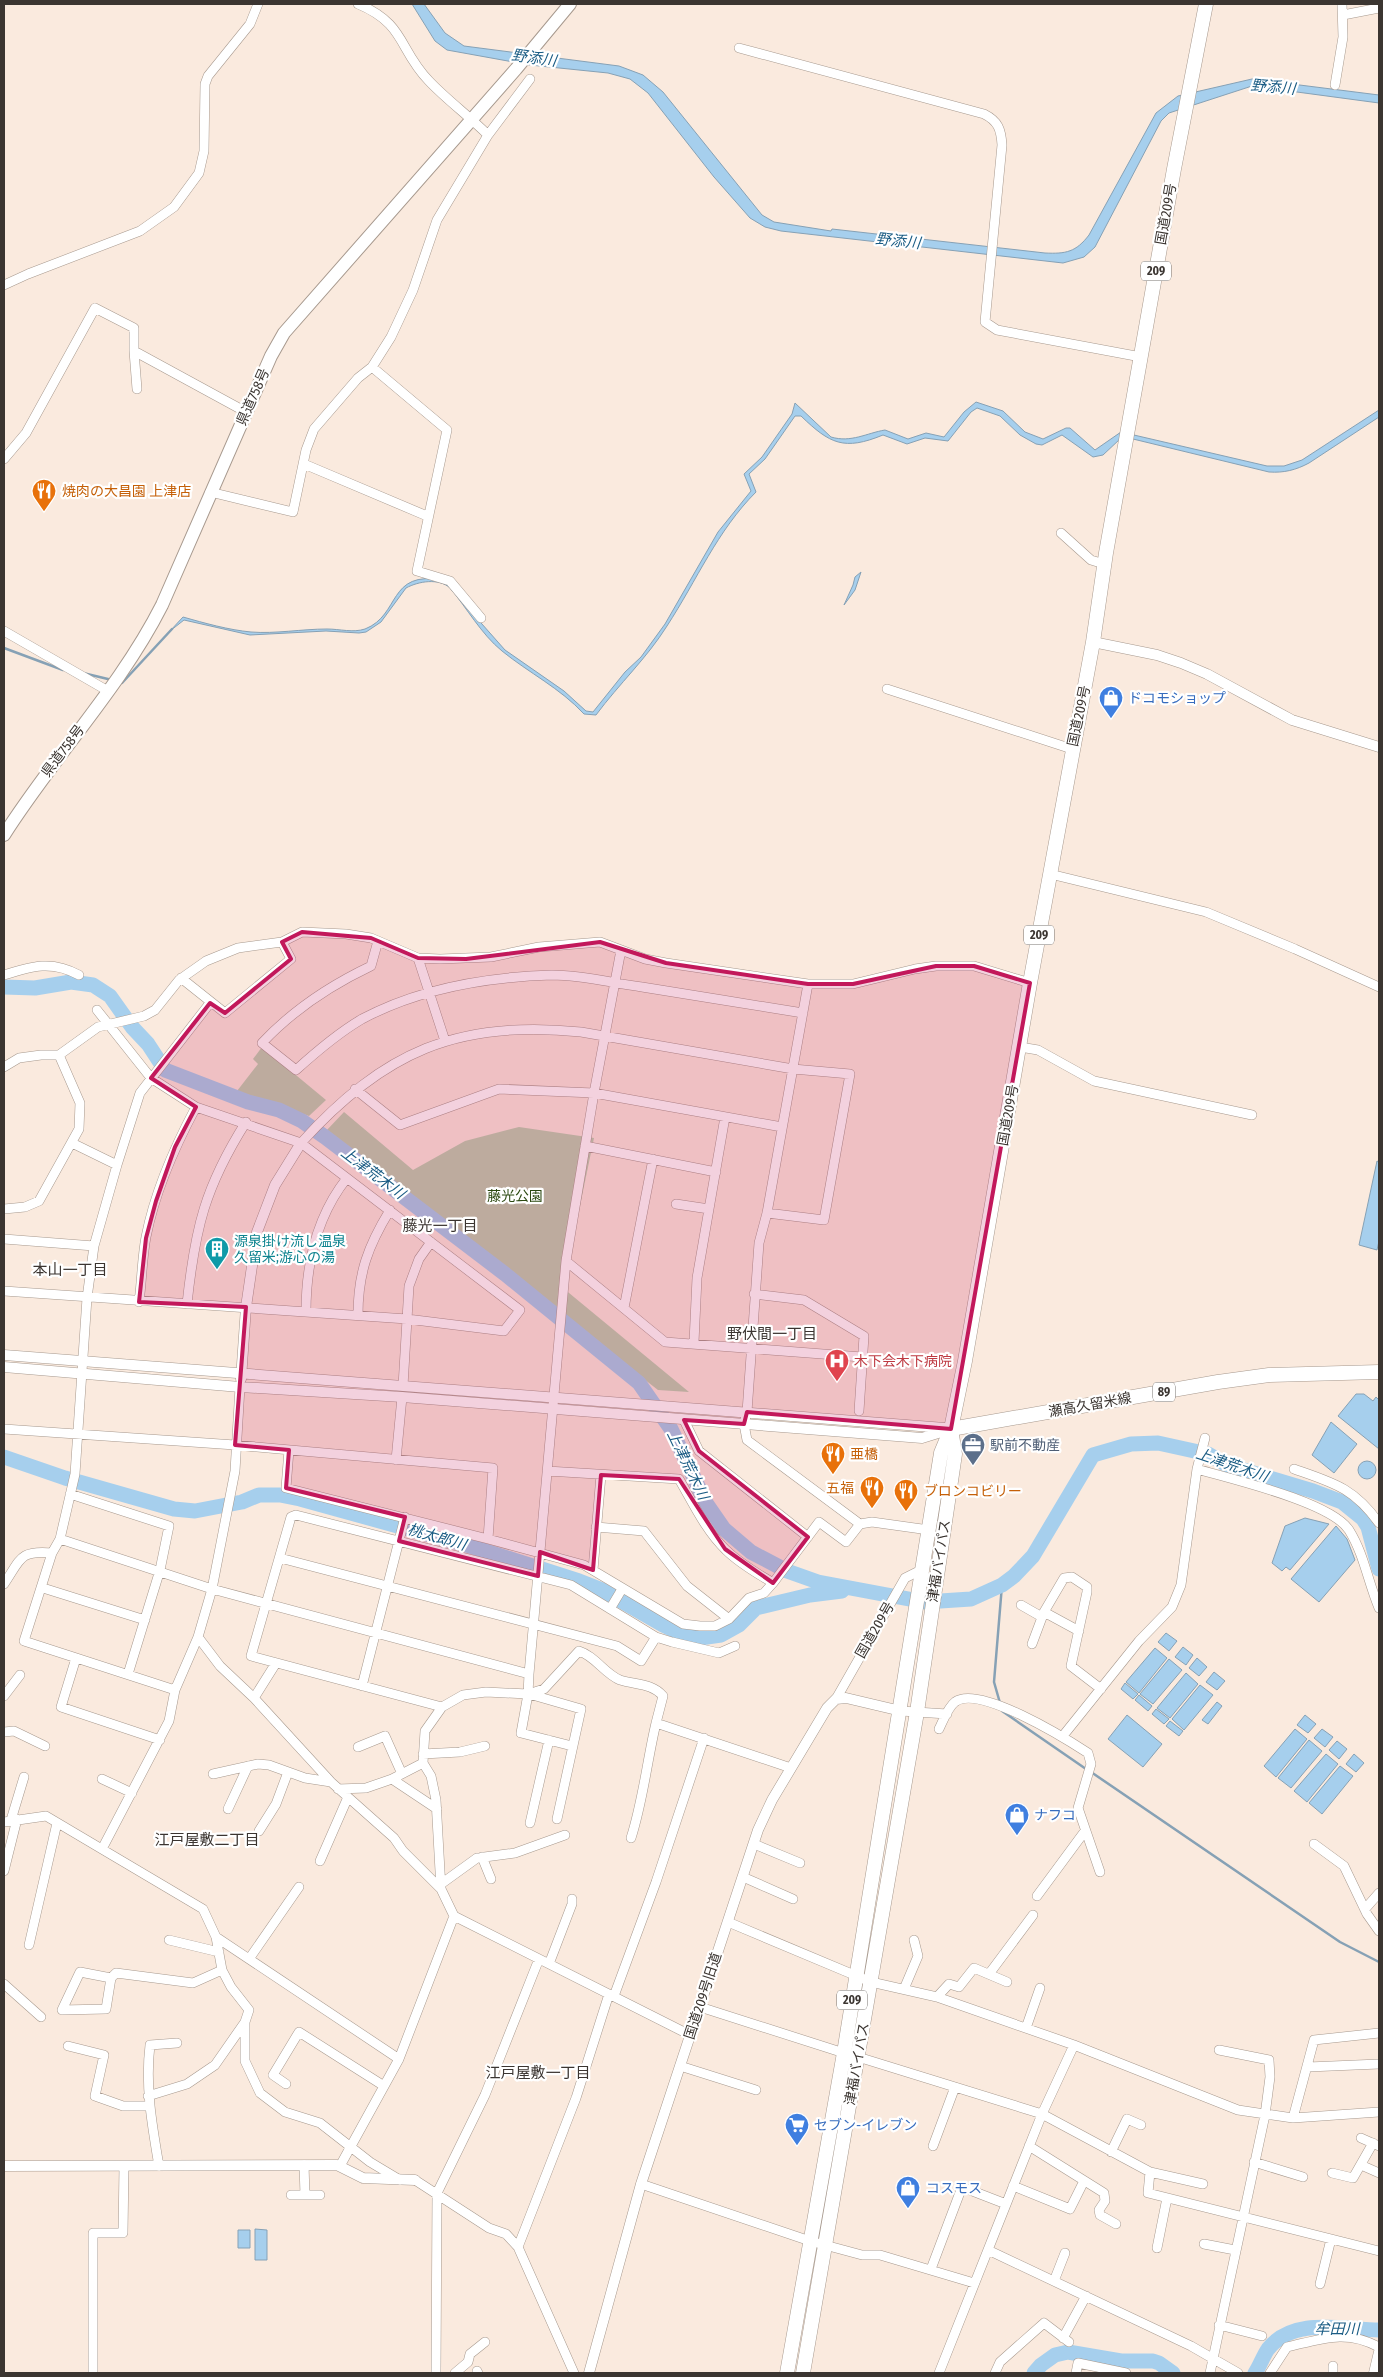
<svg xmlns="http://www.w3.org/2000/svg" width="1383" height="2377" font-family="'Fira Sans Condensed','Noto Sans JP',sans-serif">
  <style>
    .green { fill: #bcd0b0 }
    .water { fill: #a6cfed; stroke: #86a1b5 }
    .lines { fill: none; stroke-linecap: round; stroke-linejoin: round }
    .stream { stroke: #86a1b5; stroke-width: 2.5 }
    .river { stroke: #a6cfed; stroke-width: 15 }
    .minor-casing { stroke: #a7998e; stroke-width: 10 }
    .tertiary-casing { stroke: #a7998e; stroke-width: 11 }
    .secondary-casing { stroke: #a7998e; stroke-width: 14 }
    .primary-casing { stroke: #a7998e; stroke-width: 15 }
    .trunk-casing { stroke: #a7998e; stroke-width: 15 }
    .minor { stroke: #fff; stroke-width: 9 }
    .tertiary { stroke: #fff; stroke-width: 10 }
    .secondary { stroke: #fff; stroke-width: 12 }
    .primary { stroke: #fff; stroke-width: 14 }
    .trunk { stroke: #fff; stroke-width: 14 }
    .marked { fill: #c2185b; fill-opacity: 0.2; stroke: #c2185b; stroke-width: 4; stroke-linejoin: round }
    .labels { text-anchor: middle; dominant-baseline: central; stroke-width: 4.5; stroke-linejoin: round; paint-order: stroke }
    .shield { fill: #fff; stroke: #76726f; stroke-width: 1 }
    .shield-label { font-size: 12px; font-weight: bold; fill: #3b3531 }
    .street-label { font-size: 14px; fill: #3b3531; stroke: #fff }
    .food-label { font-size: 14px; fill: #c56008; stroke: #fff; text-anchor: start }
    .shop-label { font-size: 14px; fill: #366cbe; stroke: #fff; text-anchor: start }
    .park-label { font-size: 14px; fill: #2a480f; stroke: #fff }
    .culture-label { font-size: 14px; fill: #0d838f; stroke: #fff; text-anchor: start }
    .health-label { font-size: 14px; fill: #be3a42; stroke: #fff; text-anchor: start }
    .service-label { font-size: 14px; fill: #4e5e75; stroke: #fff; text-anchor: start }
    .water-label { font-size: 15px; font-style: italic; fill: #1a5c84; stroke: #fff }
    .neighbourhood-label { font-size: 15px; fill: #3b3531; stroke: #fff }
  </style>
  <rect width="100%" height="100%" fill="#faeade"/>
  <path class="green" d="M262,1047L326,1100L309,1116L237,1091L258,1064L253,1059Z
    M344,1112L413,1170L465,1141L519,1127L594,1138L563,1288L689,1392L658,1390L326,1131Z"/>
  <path class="water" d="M412,4H424L445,33L464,46L619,66L643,75L663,92L762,215L774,222L831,231L832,229L1045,253C1066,254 1076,252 1089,235L1156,113L1178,96L1252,79L1379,95V103L1252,86L1169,113L1161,121L1095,247L1084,257L1063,263L781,231L765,227L750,218L714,177L648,93L630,79L608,73L530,65L447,50L435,41Z
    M976,402L1003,411L1025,432L1043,439L1066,428H1070L1095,450L1121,432L1267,466H1284L1302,460L1379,410V417L1309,463C1296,470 1284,473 1269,472L1133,439H1120L1103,455L1093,457L1062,435L1042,445L1036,444L1020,435L1000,416L977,408L971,412L948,441L925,438L907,444L883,435C844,451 830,444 801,416H795L765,459L749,474L756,492C717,531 697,580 667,626C647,658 619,684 596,715L584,714C560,688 529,673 502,651C481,634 467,608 450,588C439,578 419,581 406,588L381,622L366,632L359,633L326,631L250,635L184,620L170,631L183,617C204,623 229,630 251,632C275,634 302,629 327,629C340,629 353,633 365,629C401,615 387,570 443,580L505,650L564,691L586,711L593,712L625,672L641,657L665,624L718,532L751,491L744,474L762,457L792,414L795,403L831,437C851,443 867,433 885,430L908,439L926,433L944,437L964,412Z
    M861,572L855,590L844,605L853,585L855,577Z
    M1377,1161L1379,1162V1241L1377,1250L1359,1245Z
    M1356,1394H1364L1373,1401L1376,1397L1379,1400V1449L1338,1416Z
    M1331,1422L1357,1444L1334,1473L1312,1455Z
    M1358 1470a9 9 0 1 1 18 0a9 9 0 1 1-18 0Z
    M1305,1518L1329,1524L1290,1570L1286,1567L1282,1571L1272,1563L1285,1526Z
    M1336,1526L1347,1539L1355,1560L1319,1602L1291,1579Z
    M1166,1633L1177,1641L1169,1651L1158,1642Z
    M1183,1647L1193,1655L1186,1665L1175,1657Z
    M1155,1648L1167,1658L1139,1693L1126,1682Z
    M1197,1658L1207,1667L1199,1676L1189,1668Z
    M1169,1659L1182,1670L1153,1704L1140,1694Z
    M1214,1672L1225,1681L1217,1690L1206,1682Z
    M1186,1673L1198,1684L1170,1718L1157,1708Z
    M1125,1683L1138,1694L1133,1699L1121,1689Z
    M1200,1685L1213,1695L1184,1730L1172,1719Z
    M1139,1695L1152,1706L1148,1711L1135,1700Z
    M1217,1702L1222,1706L1208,1724L1202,1720Z
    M1156,1709L1169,1719L1164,1724L1152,1714Z
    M1127,1715L1162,1744L1143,1767L1108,1739Z
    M1305,1715L1316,1724L1308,1733L1297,1725Z
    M1170,1721L1183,1731L1179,1736L1166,1726Z
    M1295,1729L1307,1739L1276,1777L1264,1766Z
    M1322,1729L1333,1737L1325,1747L1314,1738Z
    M1309,1740L1322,1751L1291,1788L1278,1778Z
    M1337,1741L1347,1749L1339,1759L1329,1750Z
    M1326,1754L1338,1764L1307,1802L1294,1791Z
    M1354,1754L1364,1763L1356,1772L1346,1764Z
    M1340,1766L1353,1776L1322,1814L1309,1803Z
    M255,2229L267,2230V2260H255Z
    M238,2230H250V2248H238Z"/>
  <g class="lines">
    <path class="stream" d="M4,648L63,670
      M83,673L112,680
      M119,682L122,683L172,629
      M1000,1703L994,1682L1002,1585
      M1002,1711L1086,1769
      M1091,1772L1340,1942L1379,1962"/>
    <path class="river" d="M4,987L35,988L71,982L93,985L110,996L132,1027L148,1044L165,1070L248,1102L279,1110L302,1121L325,1137L505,1274L639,1383L671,1429L706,1503L724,1529L751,1552L787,1571L818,1582L925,1602L971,1599L1002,1585L1014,1576L1033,1556L1093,1455L1131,1444L1158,1443L1208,1454L1227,1465L1313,1491L1342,1502L1363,1519L1368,1527L1379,1569
      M4,1457L65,1478L174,1509L195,1511L242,1502L259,1495H280L300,1499L470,1546L579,1581L602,1590L663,1625L684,1635L700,1638L721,1635L739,1625L756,1608L810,1595L842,1591
      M1034,2373L1041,2365L1055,2355L1068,2352L1121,2361H1153L1159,2363L1173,2373
      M1255,2373C1260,2366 1263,2356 1268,2349C1294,2316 1344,2330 1379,2330"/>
    <defs>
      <path id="minor" d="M358,4C406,24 398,49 429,81C447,100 469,116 488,135
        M1343,15L1379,8
        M739,48L984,114C998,121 1001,129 1002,145L985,322L997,330L1141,357
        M1335,85L1343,37L1342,4
        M4,285L28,274L140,231L174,207L199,173L204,151L205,84L208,76L250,24L258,4
        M134,351L137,389
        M372,367L447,430L417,571L450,581L481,618
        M4,459L26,433L95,308L134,328V351L246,412
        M304,464L427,516
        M210,492L293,512L306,450L314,429L358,378L372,367L391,337L413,290L437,220L488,135L530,79
        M1061,533L1091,560L1104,564
        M4,631L108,691
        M887,689L1072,749
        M1050,874L1206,912L1295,949L1379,987
        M378,941L371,966C331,985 293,1010 262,1043L296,1070C317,1051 338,1033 362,1019C420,988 488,977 552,975C583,975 612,983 642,987C696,996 749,1004 803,1013
        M418,958L445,1041
        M4,975C32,966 52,960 79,975
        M181,978L225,1013L291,959L282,942
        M808,984L767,1213L759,1243L747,1412L744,1424L747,1440L860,1524L872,1522L929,1530
        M1020,1047L1038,1050L1094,1081L1252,1115
        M4,1067L19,1058L41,1055H59L98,1027L144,1016L155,1010L179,980L206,961L238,948L282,942L302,932L346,934L371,938L418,958L440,959L491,957L539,947L600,942L645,959L666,963L808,984H853L915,969L936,966H974L1030,983
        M355,1089L400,1125L499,1089L594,1093L782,1127
        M72,1143L117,1165
        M301,1143C383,1052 458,1019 581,1032L793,1069L850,1074L824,1220L767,1213
        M585,1146L716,1172
        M676,1204L709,1209
        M4,1209L25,1207L39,1201L79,1129L80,1103L59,1055
        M4,1239L94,1246
        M566,1261L665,1342L862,1357
        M4,1291L407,1319L504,1331L520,1310L301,1143L196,1107L151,1078L97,1010
        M754,1294L804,1300L864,1336L859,1411
        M139,1302C142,1280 142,1258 146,1237C155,1191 174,1148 196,1107
        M187,1304C195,1228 205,1187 246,1122
        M624,1308L653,1159
        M306,1312C306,1263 316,1217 347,1178
        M358,1315C358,1273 368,1246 390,1210
        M694,1342L697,1278L725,1117
        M403,1386L409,1286L419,1259L431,1242
        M684,1420L699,1451L808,1537
        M4,1429L235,1445L493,1468L488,1539L584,1565L683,1624L700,1626H715L729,1619L749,1598L764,1593L773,1583C757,1573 740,1564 726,1550C706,1531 693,1503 679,1479L547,1471
        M289,1450L286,1488L488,1539
        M396,1460L402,1397
        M1197,1469L1205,1438
        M1294,1469C1334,1483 1354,1488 1379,1523
        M70,1494L169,1526L160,1570L128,1674
        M596,1527L644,1531L687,1586L729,1619
        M60,1539L212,1589L529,1674L566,1261L594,1093L621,950
        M280,1558L617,1646L641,1661L656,1637
        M593,1570L601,1475
        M773,1583L819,1522L846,1542L860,1524
        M4,1584C21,1559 19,1550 52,1553
        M43,1588L145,1620
        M1021,1605L1042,1617
        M610,1609L622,1589
        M1079,1631L1044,1612L1064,1578L1072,1577L1087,1587V1592L1071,1666L1101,1689
        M198,1637L220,1666L254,1698L331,1782L394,1838L403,1851L441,1889L454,1916L690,2035
        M1032,1644L1044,1612
        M76,1658L61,1707L160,1740
        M529,1674L528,1694L521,1733L572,1746
        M362,1686L405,1517
        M175,1690L24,1641L52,1553L60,1539L75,1474L87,1298L94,1246L117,1165L140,1093L210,1003
        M529,1694L581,1709L557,1819
        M4,1696L20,1675
        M254,1698L276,1663
        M836,1699L905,1578L923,1569
        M442,1707L251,1656L291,1517L296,1515L571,1585L656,1637L672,1642L719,1653L735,1646
        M901,1711L947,1714
        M939,1729C943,1721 948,1707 955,1702C978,1684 1065,1738 1088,1753L1091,1764L1078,1808L1100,1872
        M4,1732L14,1731L45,1746
        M1062,1737L1139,1641L1172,1607L1181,1585L1197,1469C1231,1479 1331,1502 1349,1530C1364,1554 1368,1582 1379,1608
        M358,1747L385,1736L402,1774
        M423,1754L460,1752L485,1746
        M213,1774L258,1764L269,1765L305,1778L331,1782
        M102,1779L132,1793
        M392,1779L437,1809
        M338,1789L366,1788L392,1779L423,1763
        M228,1809L248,1766
        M11,1820L24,1777
        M4,1822L46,1816L203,1909L216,1937L222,1970L231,1987L249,2010L245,2022V2061L260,2093L285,2112L320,2123L370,2162L400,2180
        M530,1823L549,1740
        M259,1831L276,1804L288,1772
        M631,1838C643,1801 647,1761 656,1723
        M754,1844L800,1863
        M1314,1844L1344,1866L1367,1914L1379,1931
        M102,1849L169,1721L175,1690L198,1637L212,1589L235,1471L240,1387
        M482,1857L491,1879
        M320,1861L348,1797
        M4,1871L17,1819
        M743,1877L793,1899
        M441,1884L477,1858L515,1853L565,1835
        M441,1889L436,1800L431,1776L423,1763L425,1731L442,1707L463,1695L486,1692L528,1694L544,1689L579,1651C595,1656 605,1674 620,1680C636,1685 652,1683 663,1696L656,1723L791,1768
        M1037,1896L1085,1831
        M1365,1909L1379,1893
        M728,1922L871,1982L937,1997L1074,2045L1238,2110L1293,2118L1379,2112
        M216,1937L399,2059
        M169,1940L219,1952
        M29,1945L57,1823
        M249,1959L299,1887
        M549,1964L572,1904V1899
        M989,1974L1033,1915
        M4,1984L41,2017
        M904,1989L918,1956L914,1940
        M614,1996L656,1882L704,1738
        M937,1997L949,1984L959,1987L974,1968L1007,1982
        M700,2007L844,2053
        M62,2010L106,2009L111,1978L116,1973L193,1983L222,1970
        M62,2010L80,1972L111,1978
        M1026,2028L1040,1988
        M68,2046L104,2055L95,2096L123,2106H149
        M858,2057L1042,2114L1150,2172L1148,2193L1379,2251
        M680,2066L756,2090
        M1308,2067L1379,2064
        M286,2084L273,2075L299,2032L384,2086
        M148,2096L187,2084L215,2065L245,2022
        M1293,2118L1314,2040L1379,2033
        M1361,2138L1379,2146
        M933,2146L955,2087
        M1029,2146L1104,2193L1105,2201L1099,2210L1100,2215L1116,2224
        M1111,2152L1127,2119L1141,2125
        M1254,2162L1303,2177
        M1361,2165L1379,2173
        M159,2166C152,2125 145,2086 150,2045L177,2043
        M340,2166L399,2059L454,1916
        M1150,2172L1203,2184
        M1332,2173L1353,2178L1373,2143
        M415,2180L489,2228L506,2234L518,2247L574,2373
        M641,2184L810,2241L862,2255H880L974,2283
        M1013,2186L1070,2209L1084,2181
        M291,2195H305L304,2165
        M305,2195H320
        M1204,2244L1235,2250
        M518,2247L576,2098L609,1994
        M1157,2248L1167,2198
        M988,2250L1191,2346L1238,2373
        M931,2269L962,2187L1006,2204
        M1054,2281L1065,2253
        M1320,2284L1331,2239
        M1219,2325L1262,2336
        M1063,2338L1086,2296
        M477,2371L478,2373
        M93,2373V2233H123L124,2166
        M436,2373L437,2193L485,2095L539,1959
        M455,2373L468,2362L470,2354L485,2342
        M939,2373L1042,2114L1074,2045
        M995,2373L1000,2362L1044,2323L1069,2342
        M1076,2373L1078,2363L1126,2373
        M1210,2373L1265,2115L1270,2077L1269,2060L1219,2050
        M1270,2373L1287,2347C1322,2339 1346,2329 1379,2347
        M1333,2373V2366"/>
      <path id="tertiary" d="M1093,642L1157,655L1181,663L1207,674L1292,720L1379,747
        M4,1355L945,1428
        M4,1367L240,1387L402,1397L922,1438L951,1429
        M241,1379L246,1307L257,1232L275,1185L301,1143
        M4,2166L337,2165L363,2178L415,2180
        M589,2373L641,2184L758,1830L772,1800L827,1708L836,1699L846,1698L901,1711
        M1374,2373L1379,2352"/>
      <path id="secondary" d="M4,835C54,756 120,688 162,605L271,356L284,333L516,69L570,4"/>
      <path id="primary" d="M951,1429L1218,1382L1269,1375L1379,1372"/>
      <path id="trunk" d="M787,2373L844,2053L941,1453L951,1429L965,1361L1030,983L1093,642L1106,553L1174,169L1206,4
        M803,2373L917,1712L955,1454L951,1429"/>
    </defs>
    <use href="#minor" class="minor-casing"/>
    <use href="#tertiary" class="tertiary-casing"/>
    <use href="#secondary" class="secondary-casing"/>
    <use href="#primary" class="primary-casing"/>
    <use href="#trunk" class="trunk-casing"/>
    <use href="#minor" class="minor"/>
    <use href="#tertiary" class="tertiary"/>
    <use href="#secondary" class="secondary"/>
    <use href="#primary" class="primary"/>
    <use href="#trunk" class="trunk"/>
  </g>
  <path class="marked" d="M302,932L371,938L418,958L466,959L600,942L666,963L808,984H853L936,966H974L1030,983L951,1429L747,1412L744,1424L684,1420L699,1451L808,1537L773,1583L725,1549L679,1479L601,1475L593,1570L540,1552L538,1576L399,1541L405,1517L286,1488L289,1450L235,1445L246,1307L139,1302L146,1238L156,1201L175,1147L196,1107L151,1078L210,1003L225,1013L291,959L282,942Z"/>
  <defs>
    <symbol id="restaurant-pin" viewBox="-11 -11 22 30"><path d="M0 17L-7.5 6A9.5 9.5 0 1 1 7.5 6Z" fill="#e8710a" stroke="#fff"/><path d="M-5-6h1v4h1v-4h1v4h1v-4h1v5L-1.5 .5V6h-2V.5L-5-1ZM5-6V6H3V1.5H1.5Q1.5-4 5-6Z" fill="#fff"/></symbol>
    <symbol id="shop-pin" viewBox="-11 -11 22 30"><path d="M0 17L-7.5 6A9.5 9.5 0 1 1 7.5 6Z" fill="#3f7fe0" stroke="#fff"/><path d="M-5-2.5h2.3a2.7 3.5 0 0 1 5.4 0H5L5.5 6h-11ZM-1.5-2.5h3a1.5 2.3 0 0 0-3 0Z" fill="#fff"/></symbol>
    <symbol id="building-pin" viewBox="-11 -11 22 30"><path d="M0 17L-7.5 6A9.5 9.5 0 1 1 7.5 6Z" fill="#0f9aa8" stroke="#fff"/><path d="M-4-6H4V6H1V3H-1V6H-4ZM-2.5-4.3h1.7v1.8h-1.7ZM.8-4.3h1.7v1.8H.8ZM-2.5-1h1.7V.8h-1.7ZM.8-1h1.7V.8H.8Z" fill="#fff"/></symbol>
    <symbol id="hospital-pin" viewBox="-11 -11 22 30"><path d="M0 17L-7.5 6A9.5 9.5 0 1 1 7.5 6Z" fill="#e0444e" stroke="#fff"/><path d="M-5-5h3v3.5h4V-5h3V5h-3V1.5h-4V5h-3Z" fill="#fff"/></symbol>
    <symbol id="office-pin" viewBox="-11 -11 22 30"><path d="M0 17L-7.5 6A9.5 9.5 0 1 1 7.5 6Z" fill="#5c6f8a" stroke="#fff"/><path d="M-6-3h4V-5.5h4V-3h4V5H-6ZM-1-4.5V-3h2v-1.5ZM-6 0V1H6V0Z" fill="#fff"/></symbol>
    <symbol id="supermarket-pin" viewBox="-11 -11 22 30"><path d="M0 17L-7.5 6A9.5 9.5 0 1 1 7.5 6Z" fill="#3f7fe0" stroke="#fff"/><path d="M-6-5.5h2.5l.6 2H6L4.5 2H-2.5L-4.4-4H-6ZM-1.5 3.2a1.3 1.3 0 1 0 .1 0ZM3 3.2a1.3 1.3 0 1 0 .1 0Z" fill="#fff"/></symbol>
  </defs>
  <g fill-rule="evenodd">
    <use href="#restaurant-pin" x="30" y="477" width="28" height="38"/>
    <use href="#shop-pin" x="1097" y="684" width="28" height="38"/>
    <use href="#building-pin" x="203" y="1235" width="28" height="38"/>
    <use href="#hospital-pin" x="823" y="1347" width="28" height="38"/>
    <use href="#office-pin" x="959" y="1431" width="28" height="38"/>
    <use href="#restaurant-pin" x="819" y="1440" width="28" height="38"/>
    <use href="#restaurant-pin" x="858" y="1474" width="28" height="38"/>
    <use href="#restaurant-pin" x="892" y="1477" width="28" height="38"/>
    <use href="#shop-pin" x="1003" y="1801" width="28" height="38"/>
    <use href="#supermarket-pin" x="783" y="2111" width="28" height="38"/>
    <use href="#shop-pin" x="894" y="2174" width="28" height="38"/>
  </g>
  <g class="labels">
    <g class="shield">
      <rect x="1141" y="261.5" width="30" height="19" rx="4"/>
      <rect x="1024" y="925.5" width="30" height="19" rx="4"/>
      <rect x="1153" y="1382.5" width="22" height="19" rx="4"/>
      <rect x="837" y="1990.5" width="30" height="19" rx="4"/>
    </g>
    <g class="shield-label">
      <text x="1156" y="271">209</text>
      <text x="1039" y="935">209</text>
      <text x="1164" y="1392">89</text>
      <text x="852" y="2000">209</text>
    </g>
    <g class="street-label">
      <text transform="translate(1166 214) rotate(-80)">国道209号</text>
      <text transform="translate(253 397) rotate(-66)">県道758号</text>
      <text transform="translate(1079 716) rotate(-78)">国道209号</text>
      <text transform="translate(63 751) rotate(-53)">県道758号</text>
      <text transform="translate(1008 1115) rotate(-80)">国道209号</text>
      <text transform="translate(1090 1405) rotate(-10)">瀬高久留米線</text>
      <text transform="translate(939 1561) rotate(-81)">津福バイパス</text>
      <text transform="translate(875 1630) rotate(-60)">国道209号</text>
      <text transform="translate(703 1996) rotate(-72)">国道209号旧道</text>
      <text transform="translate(857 2064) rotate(-80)">津福バイパス</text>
    </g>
    <g class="food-label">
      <text x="62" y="491">焼肉の大昌園 上津店</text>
      <text x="850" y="1454">亜橋</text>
      <text x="854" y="1488" text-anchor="end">五福</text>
      <text x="924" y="1491">ブロンコビリー</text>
    </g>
    <g class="shop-label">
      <text x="1128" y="698">ドコモショップ</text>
      <text x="1034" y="1815">ナフコ</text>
      <text x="814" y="2125">セブン-イレブン</text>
      <text x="926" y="2188">コスモス</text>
    </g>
    <g class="park-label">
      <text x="515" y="1196">藤光公園</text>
    </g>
    <g class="culture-label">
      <text x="234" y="1241">源泉掛け流し温泉<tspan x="234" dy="16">久留米;游心の湯</tspan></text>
    </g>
    <g class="health-label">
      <text x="854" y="1361">木下会木下病院</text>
    </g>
    <g class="service-label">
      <text x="990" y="1445">駅前不動産</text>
    </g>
    <g class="water-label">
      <text transform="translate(534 58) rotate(8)">野添川</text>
      <text transform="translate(1273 87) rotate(5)">野添川</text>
      <text transform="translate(898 241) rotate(6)">野添川</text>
      <text transform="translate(373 1173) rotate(37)">上津荒木川</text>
      <text transform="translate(688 1465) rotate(64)">上津荒木川</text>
      <text transform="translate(1232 1465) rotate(19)">上津荒木川</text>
      <text transform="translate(437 1537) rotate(16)">桃太郎川</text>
      <text x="1337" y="2329">牟田川</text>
    </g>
    <g class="neighbourhood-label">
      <text x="440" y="1226">藤光一丁目</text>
      <text x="70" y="1270">本山一丁目</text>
      <text x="772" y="1334">野伏間一丁目</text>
      <text x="207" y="1840">江戸屋敷二丁目</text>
      <text x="538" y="2073">江戸屋敷一丁目</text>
    </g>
  </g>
  <rect width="1383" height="2377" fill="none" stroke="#3b3531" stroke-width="10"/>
</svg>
